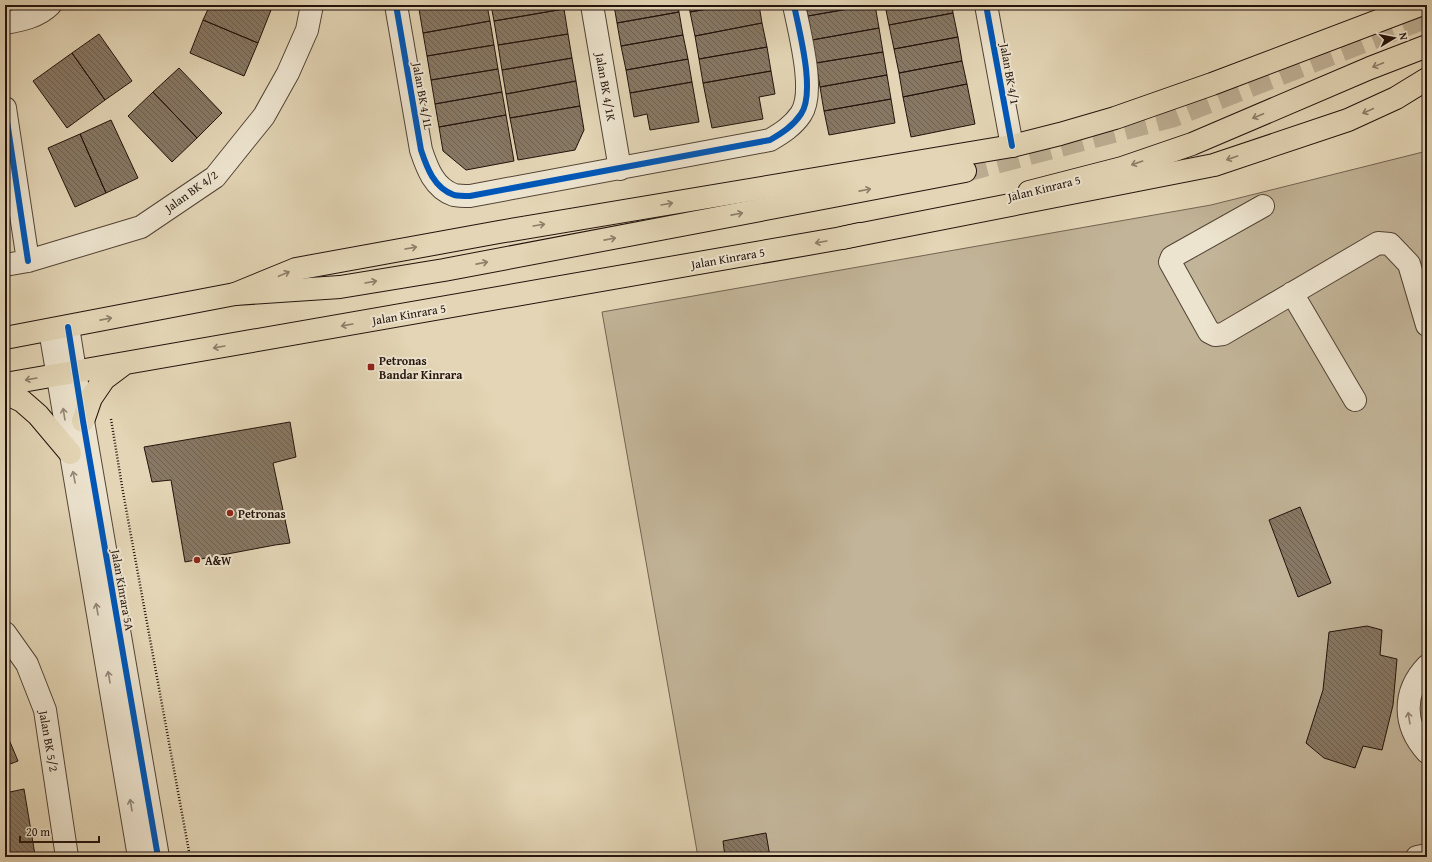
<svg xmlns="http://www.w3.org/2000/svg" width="1432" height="862" font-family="'Gentium Book Plus',serif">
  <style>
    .green { fill: #c2b498; stroke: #726452 }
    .building { fill: url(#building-back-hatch); stroke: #23130c }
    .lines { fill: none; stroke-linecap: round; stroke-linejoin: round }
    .highway-tunnel { stroke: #bdae93; stroke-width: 22; stroke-dasharray: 22 11; stroke-linecap: butt }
    .minor-casing { stroke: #534436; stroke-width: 24 }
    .major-casing { stroke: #23130c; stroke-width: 24 }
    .highway-casing { stroke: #23130c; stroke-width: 24 }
    .path { stroke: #23130c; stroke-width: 2.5; stroke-dasharray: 1 2; stroke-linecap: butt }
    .minor { stroke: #ede4cf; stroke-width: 22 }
    .major { stroke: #e3d5b5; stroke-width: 22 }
    .highway { stroke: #e3d5b5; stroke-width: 22 }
    .cycleway-casing { stroke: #ede4cf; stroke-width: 8 }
    .cycleway { stroke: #0057b8; stroke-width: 6 }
    .oneway { stroke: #8d7e69 }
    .oneway2 { stroke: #928677 }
    .poi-dot { fill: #8f2418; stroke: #ede4cf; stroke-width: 1.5 }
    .labels { text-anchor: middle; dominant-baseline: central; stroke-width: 4; stroke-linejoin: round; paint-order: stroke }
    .street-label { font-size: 12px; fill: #23130c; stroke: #ede4cf }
    .poi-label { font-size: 12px; font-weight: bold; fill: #23130c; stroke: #ede4cf; text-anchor: start }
  </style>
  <defs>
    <pattern id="building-back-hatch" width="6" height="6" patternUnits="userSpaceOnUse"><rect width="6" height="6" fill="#877864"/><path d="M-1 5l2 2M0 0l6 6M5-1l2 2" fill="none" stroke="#6e6151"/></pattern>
  </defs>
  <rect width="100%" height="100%" fill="#e3d5b5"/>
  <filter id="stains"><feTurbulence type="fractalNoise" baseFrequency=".005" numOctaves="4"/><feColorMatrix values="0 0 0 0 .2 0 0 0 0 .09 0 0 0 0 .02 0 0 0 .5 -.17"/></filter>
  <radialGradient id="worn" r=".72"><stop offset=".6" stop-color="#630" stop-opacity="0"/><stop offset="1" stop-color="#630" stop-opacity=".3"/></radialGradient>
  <path class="green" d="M1427,151V857H698L602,312L1211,205Z"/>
  <path class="building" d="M210,5H259L271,10L258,43L203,20Z
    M418,5H443L419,9Z
    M443,5H487L490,21L423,33L419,9Z
    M491,5H563L564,9L494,21Z
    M614,5H678L679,12L617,23Z
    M689,5H731L690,12Z
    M731,5H759L762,23L695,36L690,12Z
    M806,5H871L808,16Z
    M871,5H875L879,28L812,40L808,16Z
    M885,5H952L953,13L889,25Z
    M564,9L568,34L498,45L494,21Z
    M679,12L683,35L621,46L617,23Z
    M953,13L958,37L894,49L889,25Z
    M203,20L258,43L244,76L190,53Z
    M490,21L494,45L427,56L423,33Z
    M762,23L767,47L699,59L695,36Z
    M879,28L883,52L816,63L812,40Z
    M99,34L132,81L105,100L72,53Z
    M568,34L572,58L502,70L498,45Z
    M683,35L688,59L626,70L621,46Z
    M958,37L962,61L899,73L894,49Z
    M494,45L498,69L431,80L427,56Z
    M767,47L771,71L703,83L699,59Z
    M883,52L887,75L820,87L816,63Z
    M72,53L105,100L67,128L33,81Z
    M572,58L576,81L506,94L502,70Z
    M688,59L692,82L630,93L626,70Z
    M962,61L967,84L903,97L899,73Z
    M179,68L222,113L197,138L153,92Z
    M498,69L502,92L435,104L431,80Z
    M771,71L775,94L759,97L763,119L712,128L703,83Z
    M887,75L891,99L824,111L820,87Z
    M576,81L580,106L510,118L506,94Z
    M692,82L699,122L650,130L647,114L634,117L630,93Z
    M967,84L975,124L911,137L903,97Z
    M153,92L197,138L172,162L128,116Z
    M502,92L506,115L439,127L435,104Z
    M891,99L895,123L829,135L824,111Z
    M580,106L584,130L575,150L518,160L510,118Z
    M506,115L514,161L466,170L443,151L439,127Z
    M111,120L138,178L106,193L80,134Z
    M80,134L106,193L75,207L48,148Z
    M290,422L296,457L273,463L290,543L275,545L185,562L171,480L152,482L144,447Z
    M1300,507L1331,583L1298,597L1269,520Z
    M1367,626L1382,630L1380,655L1397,659L1393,705L1382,750L1363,746L1355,768L1324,758L1306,743L1323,690L1329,632Z
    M5,730L18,761L5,766Z
    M24,789L35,855L24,857H5V793Z
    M766,833L770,857H725L723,841Z"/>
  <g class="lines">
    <path class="highway-tunnel" d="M965,171L1174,116L1427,17"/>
    <defs>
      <path id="minor" d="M396,5L421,150C427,168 434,188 454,195C459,196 465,196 470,196L770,140C782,133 793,126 801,114C816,92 799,31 794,5
        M592,5L620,169
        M986,5L1012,146
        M5,23C21,20 38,17 50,5
        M5,108L28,261
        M1263,206L1172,257L1170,262L1209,332L1215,335L1223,334L1378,243L1390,244L1409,264L1427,325
        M5,265L28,261L141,227L215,177L264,116L288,73L307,30L312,5
        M1292,293L1355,400
        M68,327L83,421L158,857
        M50,330L139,857
        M5,633L27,664L45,710L67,857
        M1427,666C1402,692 1403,726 1427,752
        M1417,857L1427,855"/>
      <path id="major" d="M1029,192L1122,168L1192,144L1370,68L1427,46
        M5,338L235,294L296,269L499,232L1012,146L1060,134L1115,118L1212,84L1420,5
        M5,384L842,238L860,234
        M5,393L22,401L38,415L70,453
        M83,421L91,398L104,379L124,364"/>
      <path id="highway" d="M842,238L1214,165L1348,120L1396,98L1427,79
        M235,294L340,287L444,270L965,171"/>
    </defs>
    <use href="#minor" class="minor-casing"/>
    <use href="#major" class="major-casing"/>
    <use href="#highway" class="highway-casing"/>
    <path class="path" d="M111,419L123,492L190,857"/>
    <use href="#minor" class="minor"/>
    <use href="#major" class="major"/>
    <use href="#highway" class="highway"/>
    <defs>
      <path id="cycleway" d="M396,5L421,150C427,168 434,188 454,195C459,196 465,196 470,196L770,140C782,133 793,126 801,114C816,92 799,31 794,5
        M986,5L1012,146
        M5,108L28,261
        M68,327L83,421L158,857"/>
    </defs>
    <use href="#cycleway" class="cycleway-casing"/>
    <use href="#cycleway" class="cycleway"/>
  </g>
  <defs><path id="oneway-shaft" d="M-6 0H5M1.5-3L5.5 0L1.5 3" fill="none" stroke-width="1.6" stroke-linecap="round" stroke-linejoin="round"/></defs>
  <g class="oneway">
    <use href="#oneway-shaft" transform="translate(1378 65) rotate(158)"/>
    <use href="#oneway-shaft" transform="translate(1368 111) rotate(156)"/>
    <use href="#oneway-shaft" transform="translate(1258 116) rotate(157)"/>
    <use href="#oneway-shaft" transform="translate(1232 158) rotate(161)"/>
    <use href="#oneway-shaft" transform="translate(1137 163) rotate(161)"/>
    <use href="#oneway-shaft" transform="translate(865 190) rotate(-11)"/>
    <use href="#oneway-shaft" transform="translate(667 204) rotate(-10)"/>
    <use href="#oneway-shaft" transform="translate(737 214) rotate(-11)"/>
    <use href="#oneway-shaft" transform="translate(539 225) rotate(-9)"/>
    <use href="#oneway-shaft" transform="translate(610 239) rotate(-11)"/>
    <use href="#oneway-shaft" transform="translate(821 242) rotate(170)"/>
    <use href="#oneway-shaft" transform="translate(411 248) rotate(-10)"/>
    <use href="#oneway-shaft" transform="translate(482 263) rotate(-11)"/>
    <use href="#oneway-shaft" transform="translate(284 274) rotate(-23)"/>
    <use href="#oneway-shaft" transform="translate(371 282) rotate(-10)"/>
    <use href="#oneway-shaft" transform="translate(106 319) rotate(-11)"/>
    <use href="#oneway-shaft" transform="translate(347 325) rotate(170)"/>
    <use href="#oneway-shaft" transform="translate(219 347) rotate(170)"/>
    <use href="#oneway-shaft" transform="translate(31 379) rotate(170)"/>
  </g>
  <g class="oneway2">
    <use href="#oneway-shaft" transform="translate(64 414) rotate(-99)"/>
    <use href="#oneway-shaft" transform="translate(74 477) rotate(-101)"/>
    <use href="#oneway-shaft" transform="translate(97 609) rotate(-100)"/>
    <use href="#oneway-shaft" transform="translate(109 677) rotate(-100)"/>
    <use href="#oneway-shaft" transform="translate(1409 718) rotate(-99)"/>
    <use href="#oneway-shaft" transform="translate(131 805) rotate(-100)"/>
  </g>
  <g class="poi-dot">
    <rect x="367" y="363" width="8" height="8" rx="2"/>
    <circle cx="230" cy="513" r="4"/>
    <circle cx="197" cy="560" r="4"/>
  </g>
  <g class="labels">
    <g class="street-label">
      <text transform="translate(1010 74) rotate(80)">Jalan BK 4/1</text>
      <text transform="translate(606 87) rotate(80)">Jalan BK 4/1K</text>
      <text transform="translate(423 96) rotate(80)">Jalan BK 4/1L</text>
      <text transform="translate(1044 188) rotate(-14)">Jalan Kinrara 5</text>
      <text transform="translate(191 191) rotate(-36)">Jalan BK 4/2</text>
      <text transform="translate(728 258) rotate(-10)">Jalan Kinrara 5</text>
      <text transform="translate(409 314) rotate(-10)">Jalan Kinrara 5</text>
      <text transform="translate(123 590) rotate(80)">Jalan Kinrara 5A</text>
      <text transform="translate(49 741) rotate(80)">Jalan BK 5/2</text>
    </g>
    <g class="poi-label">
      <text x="379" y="360">Petronas<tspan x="379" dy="14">Bandar Kinrara</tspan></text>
      <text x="238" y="513">Petronas</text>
      <text x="205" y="560">A&amp;W</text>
    </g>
  </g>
  <rect width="1432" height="862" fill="none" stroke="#e3d5b5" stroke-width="20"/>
  <rect x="6" y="6" width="1420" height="850" fill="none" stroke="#23130c" stroke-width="2"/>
  <rect x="10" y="10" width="1412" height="842" fill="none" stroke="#23130c"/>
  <g transform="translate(1394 38) rotate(80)" stroke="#ede4cf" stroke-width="3" paint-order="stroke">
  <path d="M0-3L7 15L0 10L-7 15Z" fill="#23130c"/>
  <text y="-6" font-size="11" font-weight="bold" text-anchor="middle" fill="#23130c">N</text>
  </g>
  <path d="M20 836v6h79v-6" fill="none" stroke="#23130c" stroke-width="2"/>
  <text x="26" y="836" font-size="12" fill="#23130c" stroke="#ede4cf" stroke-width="3" paint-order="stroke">20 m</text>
  <rect width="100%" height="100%" filter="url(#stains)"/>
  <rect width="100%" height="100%" fill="url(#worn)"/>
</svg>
